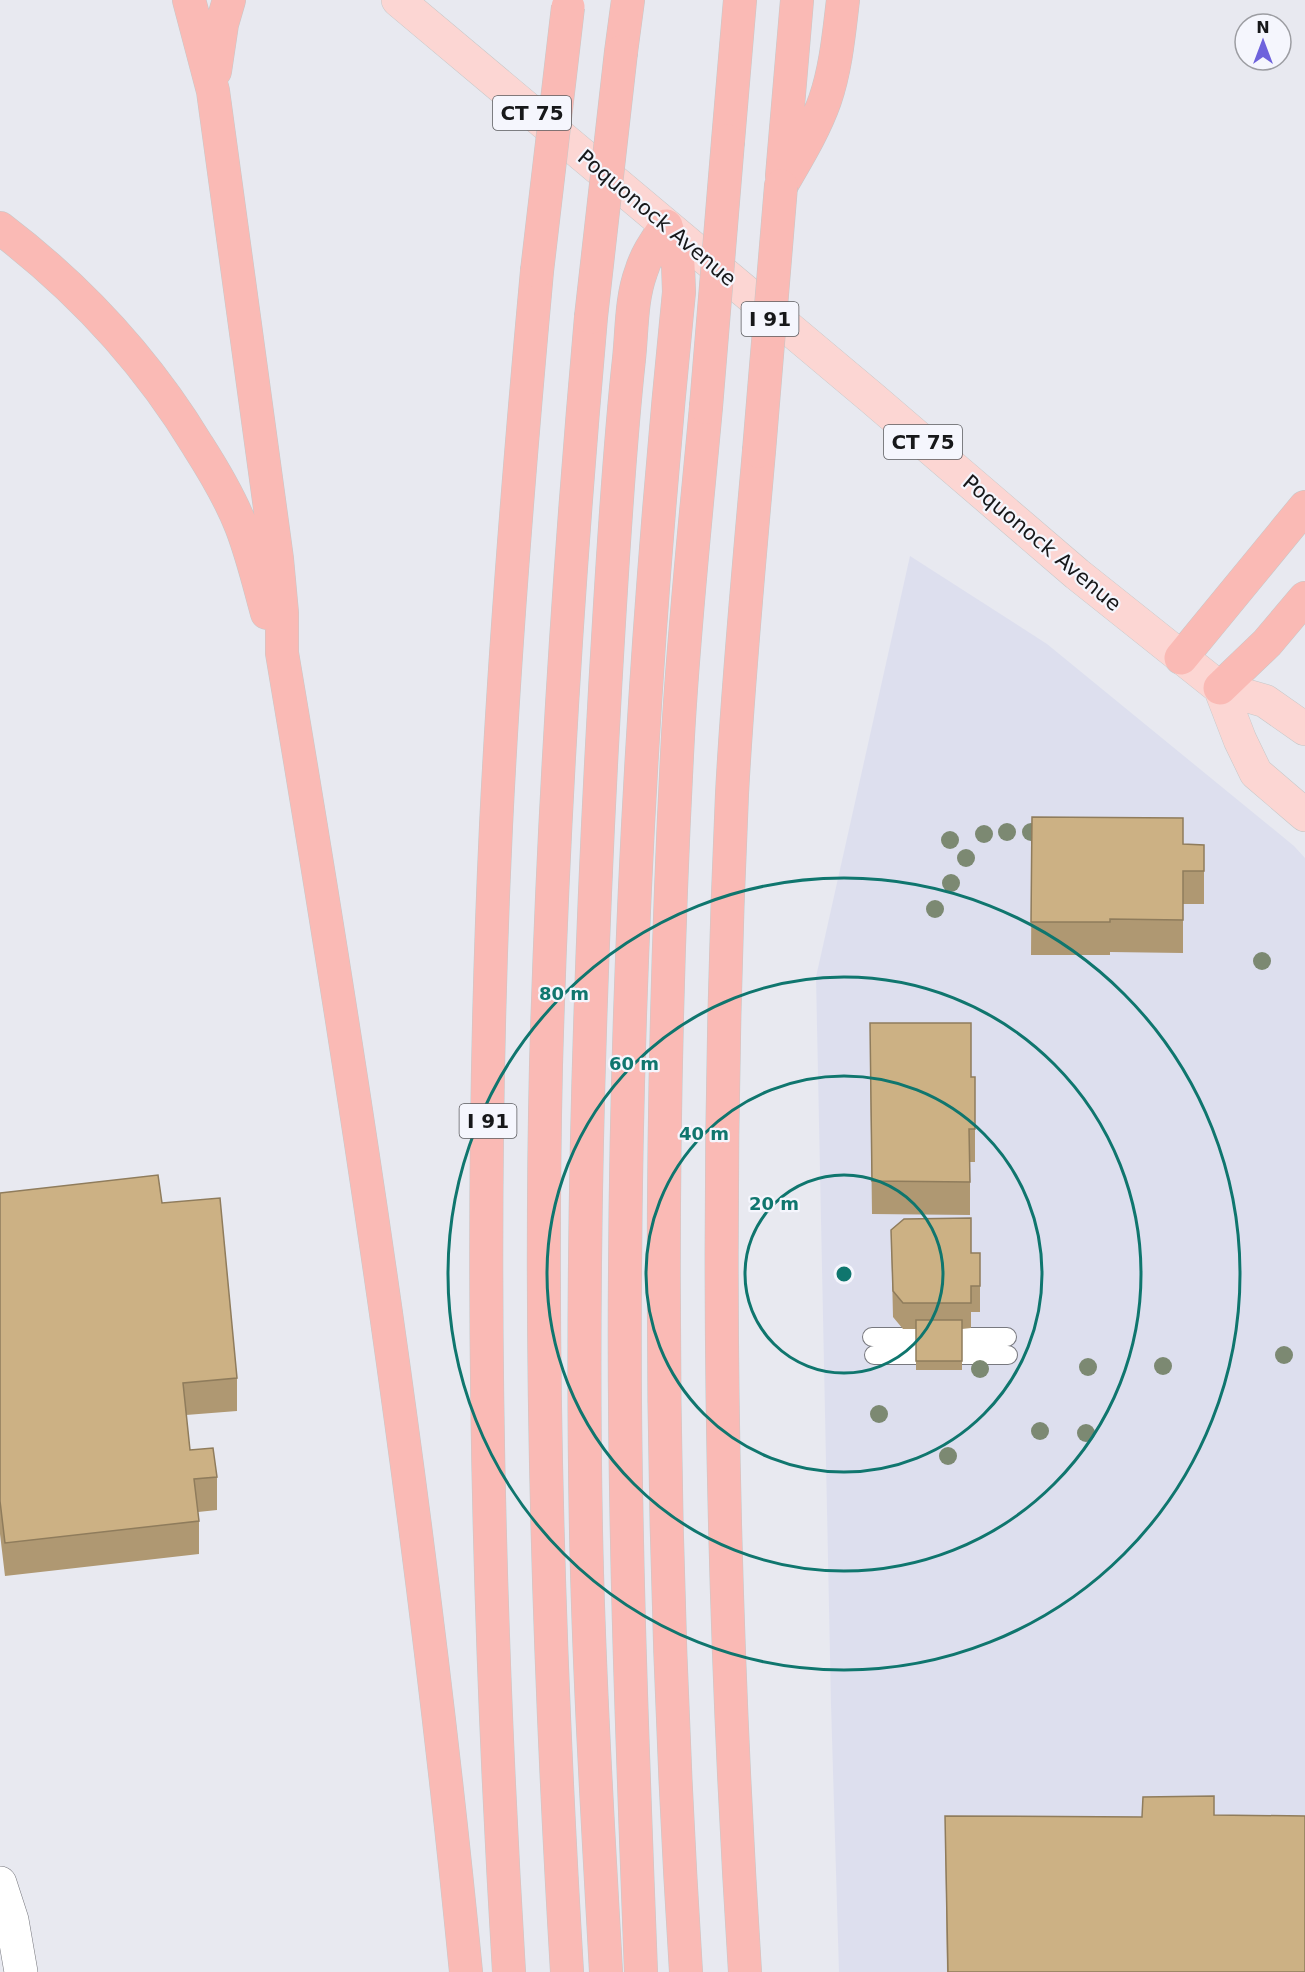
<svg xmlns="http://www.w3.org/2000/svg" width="1305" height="1972" font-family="'DejaVu Sans',sans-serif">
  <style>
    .built { fill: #dddfee }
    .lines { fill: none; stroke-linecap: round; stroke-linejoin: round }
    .service-casing { stroke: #78797f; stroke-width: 20 }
    .minor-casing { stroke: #78797f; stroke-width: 34 }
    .primary-casing { stroke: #c7c8c8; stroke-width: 34 }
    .motorway-casing { stroke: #c7c8c8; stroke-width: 34 }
    .service { stroke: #fff; stroke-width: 18 }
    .minor { stroke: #fff; stroke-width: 33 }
    .primary { stroke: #fcd6d3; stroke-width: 33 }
    .motorway { stroke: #fabab5; stroke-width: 33 }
    .motorway-bridge-casing { stroke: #c7c8c8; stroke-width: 34; stroke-linecap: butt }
    .motorway-bridge { stroke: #fabab5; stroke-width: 33 }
    .tree { fill: #7c8972 }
    .wall { fill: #af9872 }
    .building { fill: #ccb184; stroke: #8f7c5c; stroke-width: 1.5 }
    .ring { fill: none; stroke: #0f766e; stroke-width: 3 }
    .labels { text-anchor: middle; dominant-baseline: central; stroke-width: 4.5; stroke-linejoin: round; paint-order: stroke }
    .shield { fill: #f5f6fd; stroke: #5a5b5e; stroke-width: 1.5 }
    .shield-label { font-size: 20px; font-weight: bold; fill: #17181a }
    .street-label { font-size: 21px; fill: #17181a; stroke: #f5f6fd }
    .centre { fill: #0f766e; stroke: #f5f6fd; stroke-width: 3 }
    .ring-label { font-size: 18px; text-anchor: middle; font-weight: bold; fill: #0f766e; stroke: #f5f6fd; stroke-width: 4.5; stroke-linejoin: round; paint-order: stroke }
  </style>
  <rect width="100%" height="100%" fill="#e8e9f0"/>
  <path class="built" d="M910,556L1047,644L1294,846L1305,858V1972H839L831,1704L816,977Z"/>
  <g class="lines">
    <defs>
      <path id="service" d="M872,1337H1007
        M874,1355H1008"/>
      <path id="minor" d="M0,1883L12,1920L21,1972"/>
      <path id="primary" d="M398,0L872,398L1077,574L1136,621L1220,688L1265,701L1305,729
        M1220,688L1240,740L1256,773L1305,815"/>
      <path id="motorway" d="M189,0L213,91L277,559L282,613V653C356,1090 423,1530 466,1972
        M621,52L628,0
        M215,71L222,24L229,0
        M728,141L740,0
        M782,176L797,0
        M781,186C797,158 814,131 825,100C836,68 839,33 843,0
        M0,228C80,289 146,360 198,446C214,471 230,498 241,526C252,554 259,584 267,613
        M1181,658L1305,507
        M1220,688L1267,643L1305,598
        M509,1972C486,1591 478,1207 496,826C505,640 520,456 537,271
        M567,1972C549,1670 539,1367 546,1065C553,815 569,565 591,317
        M606,1972C598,1825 589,1678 586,1531C580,1222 591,914 610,605C615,523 620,441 629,359C632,331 631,299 641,272C646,255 656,241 666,226
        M641,1972C632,1738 623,1504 625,1271C627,944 646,618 679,292L678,265L666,226
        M686,1972C660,1560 656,1148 678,736C684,626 696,516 706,407
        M745,1972C720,1580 714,1187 732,794C738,680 749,565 759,451"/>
    </defs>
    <use href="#service" class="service-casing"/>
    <use href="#minor" class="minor-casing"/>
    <use href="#primary" class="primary-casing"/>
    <use href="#motorway" class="motorway-casing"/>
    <use href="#service" class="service"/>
    <use href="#minor" class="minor"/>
    <use href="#primary" class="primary"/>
    <use href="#motorway" class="motorway"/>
    <defs>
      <path id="motorway-bridge" d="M537,271L568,7
        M591,317L621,52
        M706,407L728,141
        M759,451L781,186"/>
    </defs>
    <use href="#motorway-bridge" class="motorway-bridge-casing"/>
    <use href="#motorway-bridge" class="motorway-bridge"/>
  </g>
  <g class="tree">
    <circle cx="1007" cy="832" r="9"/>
    <circle cx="1031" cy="832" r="9"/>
    <circle cx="984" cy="834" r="9"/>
    <circle cx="950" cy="840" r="9"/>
    <circle cx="966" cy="858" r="9"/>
    <circle cx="951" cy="883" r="9"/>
    <circle cx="935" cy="909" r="9"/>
    <circle cx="1262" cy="961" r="9"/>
    <circle cx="1284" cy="1355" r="9"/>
    <circle cx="1163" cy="1366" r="9"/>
    <circle cx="1088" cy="1367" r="9"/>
    <circle cx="980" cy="1369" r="9"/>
    <circle cx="879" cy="1414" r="9"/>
    <circle cx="1040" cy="1431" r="9"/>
    <circle cx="1086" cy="1433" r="9"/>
    <circle cx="948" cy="1456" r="9"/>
  </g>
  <path class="wall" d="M1032,817L1183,844L1204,845V904H1183V953L1110,952V955H1031Z
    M870,1057L971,1077H975V1162H970V1215L872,1214Z
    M0,1193L162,1203L237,1378V1411L186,1415L190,1450L217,1477V1510L198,1512L199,1521V1554L5,1576L0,1534Z
    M891,1230L971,1253H980V1312H971V1328L962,1329V1370H916V1329H903L893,1317Z
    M1214,1815L1305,1972H947L945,1816L1142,1817Z"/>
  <path class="building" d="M1032,817L1183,818V844L1204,845V871H1183V920L1110,919V922H1031Z
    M870,1023H971V1077H975V1129H969L970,1182L872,1181Z
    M158,1175L162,1203L220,1198L237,1378L183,1383L190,1450L213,1448L217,1477L194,1479L199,1521L5,1543L0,1501V1193Z
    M971,1218V1253H980V1286H971V1303H903L893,1291L891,1230L904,1219Z
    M916,1320H962V1361H916Z
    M1214,1796V1815L1305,1816V1972H948L945,1816L1142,1817L1143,1797Z"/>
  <g class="ring">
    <circle cx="844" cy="1274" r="99"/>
    <circle cx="844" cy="1274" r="198"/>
    <circle cx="844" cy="1274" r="297"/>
    <circle cx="844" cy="1274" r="396"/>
  </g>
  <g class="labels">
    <g class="shield">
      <rect x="493" y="96" width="78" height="34" rx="4.5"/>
      <rect x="741.5" y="302" width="57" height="34" rx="4.5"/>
      <rect x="884" y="425" width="78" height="34" rx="4.5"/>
      <rect x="459.5" y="1104" width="57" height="34" rx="4.5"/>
    </g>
    <g class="shield-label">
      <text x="532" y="113">CT 75</text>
      <text x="770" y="319">I 91</text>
      <text x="923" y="442">CT 75</text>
      <text x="488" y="1121">I 91</text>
    </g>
    <g class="street-label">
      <text transform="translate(657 218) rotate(40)">Poquonock Avenue</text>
      <text transform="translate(1042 543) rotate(40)">Poquonock Avenue</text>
    </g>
  </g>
  <circle cx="844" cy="1274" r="9" class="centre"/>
  <g class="ring-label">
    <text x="564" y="1000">80 m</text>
    <text x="634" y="1070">60 m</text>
    <text x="704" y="1140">40 m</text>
    <text x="774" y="1210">20 m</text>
  </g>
  <g transform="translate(1263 42)"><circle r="28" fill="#f5f6fd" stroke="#9c9da2" stroke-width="1.5"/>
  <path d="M0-4.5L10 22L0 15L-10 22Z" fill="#6e62dc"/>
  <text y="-9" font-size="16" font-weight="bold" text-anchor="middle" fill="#17181a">N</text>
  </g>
</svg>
